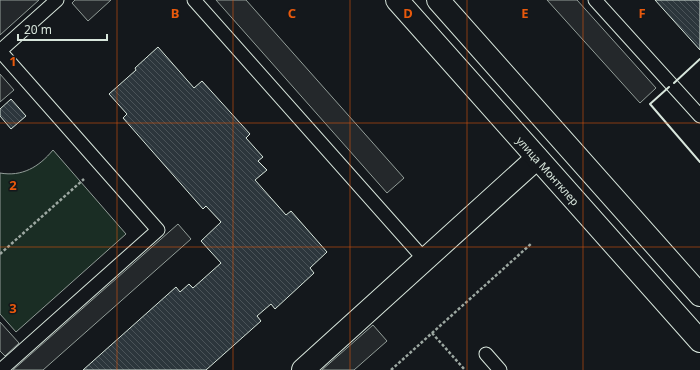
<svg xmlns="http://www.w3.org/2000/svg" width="700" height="370" font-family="'Noto Sans',sans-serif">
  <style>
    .park { fill: #1a2d24; stroke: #939e99 }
    .parking { fill: #24282b; stroke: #939e99 }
    .building { fill: url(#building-back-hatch); stroke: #d8e6dc }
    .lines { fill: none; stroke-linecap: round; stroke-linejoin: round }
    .lane-casing { stroke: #d8e6dc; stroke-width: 15 }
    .street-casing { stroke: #d8e6dc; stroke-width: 24 }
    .secondary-casing { stroke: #d8e6dc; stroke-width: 24 }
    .path { stroke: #9da8a2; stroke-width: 2.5; stroke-dasharray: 3 2; stroke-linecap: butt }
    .lane { stroke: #14181c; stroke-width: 13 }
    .street { stroke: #14181c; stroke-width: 22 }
    .secondary { stroke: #14181c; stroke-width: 22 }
    .wall { stroke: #d8e6dc; stroke-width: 2 }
    .grid { fill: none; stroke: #e8590c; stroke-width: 1; stroke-opacity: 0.55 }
    .labels { text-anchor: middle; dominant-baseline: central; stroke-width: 3; stroke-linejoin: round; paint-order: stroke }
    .street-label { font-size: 11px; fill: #d8e6dc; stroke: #14181c }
    .grid-label { font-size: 13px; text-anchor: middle; font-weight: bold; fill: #e8590c; stroke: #14181c; stroke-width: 3; stroke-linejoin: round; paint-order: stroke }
  </style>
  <defs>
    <pattern id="building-back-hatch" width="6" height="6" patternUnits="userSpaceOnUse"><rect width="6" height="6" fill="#2c363c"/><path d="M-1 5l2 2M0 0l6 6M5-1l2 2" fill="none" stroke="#4a5358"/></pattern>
  </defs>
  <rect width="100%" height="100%" fill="#14181c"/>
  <path class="park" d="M53,150L126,234L16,332L0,314V173C22,177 39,167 53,150Z"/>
  <path class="parking" d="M0,0H39L0,35Z
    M75,0H111L88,21L72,3Z
    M216,0H246L404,178L387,193Z
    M547,0H577L656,88L640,103Z
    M0,74L14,90L0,102Z
    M178,224L191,239L43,370H13Z
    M0,322L19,343L5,356L0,351Z
    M373,325L387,341L354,370H322Z"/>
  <path class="building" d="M655,0H700V50Z
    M158,47L194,88L202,81L250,134L246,138L263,157L258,161L267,170L255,180L286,215L291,211L327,252L310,268L314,273L275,309L271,304L257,316L261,321L206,370H83L176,287L180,292L189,284L193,288L221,263L201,241L221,222L206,206L203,209L123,118L127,114L109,94L136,70L135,68Z
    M11,99L26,116L11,129L0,116V109Z"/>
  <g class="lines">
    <defs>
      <path id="lane" d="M194,0L425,260
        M595,0L700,116
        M0,51L158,230L3,368
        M0,51L57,0
        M486,354L500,370"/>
      <path id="street" d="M303,370L537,158"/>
      <g id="secondary">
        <path id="s1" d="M397,0L700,341"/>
        <path d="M438,0L700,295"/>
      </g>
    </defs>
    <use href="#lane" class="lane-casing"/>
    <use href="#street" class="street-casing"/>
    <use href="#secondary" class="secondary-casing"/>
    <path class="path" d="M0,254L84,179
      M432,333L465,370
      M391,370L532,243"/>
    <use href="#lane" class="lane"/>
    <use href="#street" class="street"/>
    <use href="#secondary" class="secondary"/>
    <path class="wall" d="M674,83L700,59
      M669,87L650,104L700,162"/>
  </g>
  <path class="grid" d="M117,0V370M233,0V370M350,0V370M467,0V370M583,0V370M0,123H700M0,247H700"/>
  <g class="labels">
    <g class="street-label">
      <text stroke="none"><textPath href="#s1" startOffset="228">улица Монтклер</textPath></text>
    </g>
  </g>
  <g class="grid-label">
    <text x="175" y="18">B</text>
    <text x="292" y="18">C</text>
    <text x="408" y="18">D</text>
    <text x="525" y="18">E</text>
    <text x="642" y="18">F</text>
    <text x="13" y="66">1</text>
    <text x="13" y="190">2</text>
    <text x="13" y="313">3</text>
  </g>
  <path d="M18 34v6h89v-6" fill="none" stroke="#d8e6dc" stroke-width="2"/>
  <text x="24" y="34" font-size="12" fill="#d8e6dc" stroke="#14181c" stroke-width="3" paint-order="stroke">20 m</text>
</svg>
